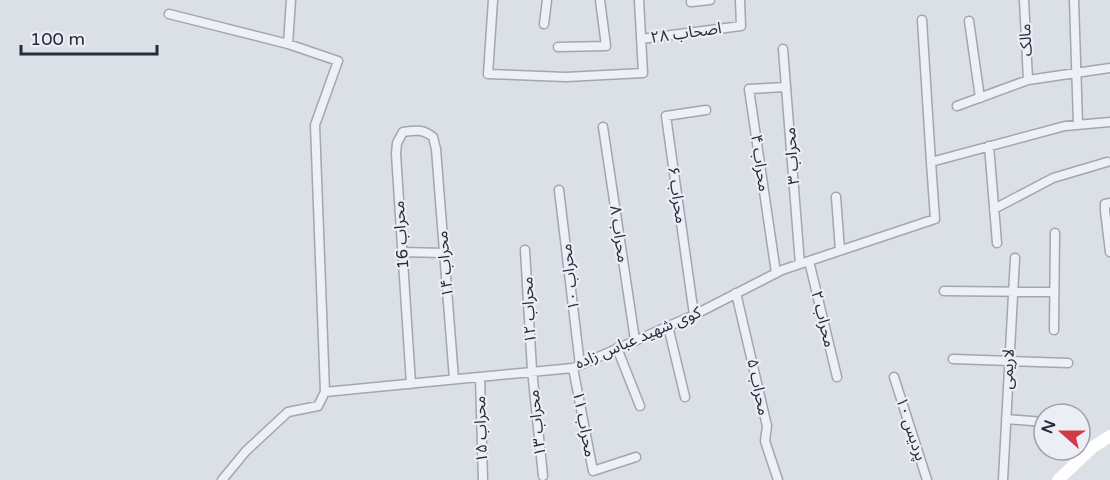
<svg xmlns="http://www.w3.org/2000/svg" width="1110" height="480" font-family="'Varela Round','Noto Sans Arabic',sans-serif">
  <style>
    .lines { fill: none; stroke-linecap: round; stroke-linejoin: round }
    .street-casing { stroke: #a1a6b0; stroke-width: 11 }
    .street { stroke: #eef0f5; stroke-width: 8 }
    .secondary { stroke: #fff; stroke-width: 12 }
    .labels { text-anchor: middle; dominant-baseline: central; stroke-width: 4.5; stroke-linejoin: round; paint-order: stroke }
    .street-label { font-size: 16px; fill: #252c3d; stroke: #ebeef4 }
  </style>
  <rect width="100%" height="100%" fill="#dbdfe6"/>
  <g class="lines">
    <defs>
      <path id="street" d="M493,0L488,74L566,77L643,73L639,0
        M1024,0L1028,80
        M1074,0L1078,124
        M691,2L710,0
        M169,14L288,44L338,61L315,125L325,392L318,406L288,412L246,451L222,480
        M922,20L931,162
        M969,21L980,98
        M544,24L547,0
        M641,39L741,26L740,0
        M288,44L291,0
        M558,47L606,46L600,0
        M783,49L800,264
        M957,106L1028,80L1110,68
        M603,127L635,340
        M989,146L997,243
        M559,190L580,365
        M836,197L840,250
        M1110,203L1105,204V211L1110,252
        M994,209L1053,178L1107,162
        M525,250L532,370L543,476
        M402,252L444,253
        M809,261L837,377
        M776,273L749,89L786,87
        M944,291L1054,292
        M736,293L767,426L765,441L778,480
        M694,315L666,116L706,110
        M668,326L685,397
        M1054,330L1055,233
        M617,348L640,406
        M953,359L1068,363
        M573,368L593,471L636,457
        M480,377L483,480
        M894,377L927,480
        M411,384L396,154L397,143L403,132C416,130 423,129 433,137L436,149L454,379
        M325,392L573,368L694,315L782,270L935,219L931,162L1065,126L1110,122
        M1006,419L1044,422
        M1003,480L1015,258"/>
    </defs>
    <use href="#street" class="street-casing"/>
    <use href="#street" class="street"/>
    <path class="secondary" d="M1058,480L1093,447L1110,436"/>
  </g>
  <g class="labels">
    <g class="street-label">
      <text transform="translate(686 33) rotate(-8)">اصحاب ۲۸</text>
      <text transform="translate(1026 40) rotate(-93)">مالک</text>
      <text transform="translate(792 156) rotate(-94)">محراب ۳</text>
      <text transform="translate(760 163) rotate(82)">محراب ۴</text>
      <text transform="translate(677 195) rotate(82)">محراب ۶</text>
      <text transform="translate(619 234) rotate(82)">محراب ۸</text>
      <text transform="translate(401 235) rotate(-94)">محراب 16</text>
      <text transform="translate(445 264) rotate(-95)">محراب ۱۴</text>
      <text transform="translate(570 277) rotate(-97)">محراب ۱۰</text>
      <text transform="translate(529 310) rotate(-93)">محراب ۱۲</text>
      <text transform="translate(823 319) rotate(76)">محراب ۲</text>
      <text transform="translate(638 338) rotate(-23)">کوی شهید عباس زاده</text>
      <text transform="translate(1008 369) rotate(-87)">لاریمی</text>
      <text transform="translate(758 387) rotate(78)">محراب ۵</text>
      <text transform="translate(537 423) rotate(-96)">محراب ۱۳</text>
      <text transform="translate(584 424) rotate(79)">محراب ۱۱</text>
      <text transform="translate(481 429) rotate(-92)">محراب ۱۵</text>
      <text transform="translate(911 429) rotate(72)">پردیس ۱۰</text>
    </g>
  </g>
  <g transform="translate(1062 432) rotate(291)"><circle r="28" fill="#ebeef4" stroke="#9ca0ab" stroke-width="1.5"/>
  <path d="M0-4.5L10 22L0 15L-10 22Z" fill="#d13b47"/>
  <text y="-9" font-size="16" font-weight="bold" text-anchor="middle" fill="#252c3d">N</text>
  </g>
  <path d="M21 45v9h136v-9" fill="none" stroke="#252c3d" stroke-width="3"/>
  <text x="30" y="45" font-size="18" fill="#252c3d" stroke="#ebeef4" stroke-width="4.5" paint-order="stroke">100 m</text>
</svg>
